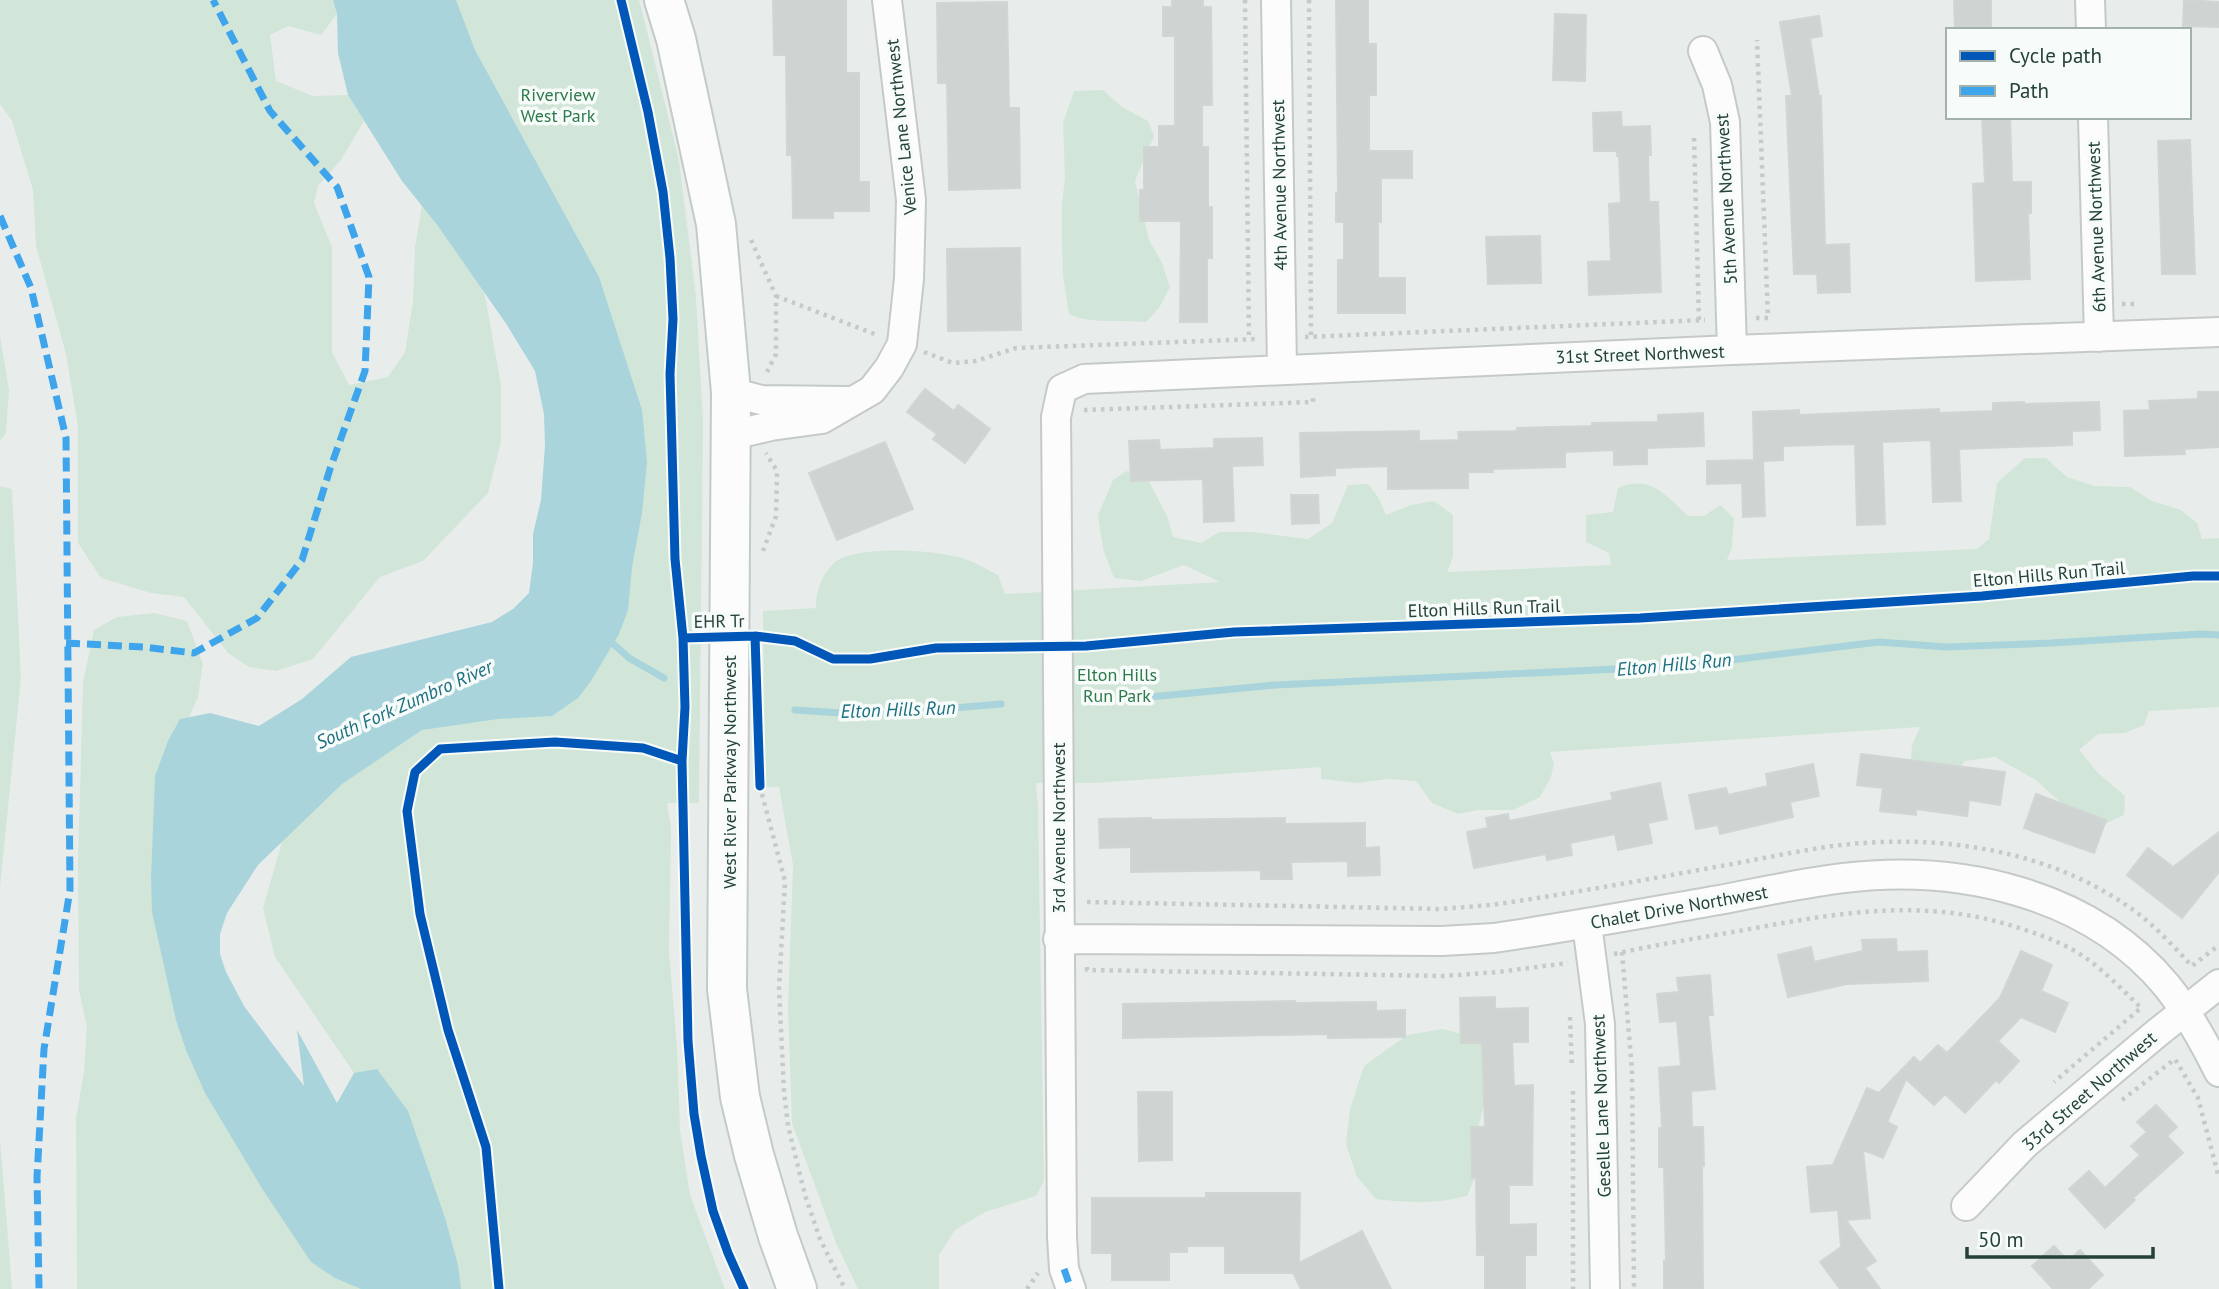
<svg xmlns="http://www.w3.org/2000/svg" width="2219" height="1289" font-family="'PT Sans',sans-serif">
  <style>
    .green { fill: #d1e6d8 }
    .water { fill: #a9d4db }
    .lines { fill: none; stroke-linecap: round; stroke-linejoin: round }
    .stream { stroke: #a9d4db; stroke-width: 7 }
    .building { fill: #cfd4d2; stroke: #d1d6d4; stroke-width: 2 }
    .street-casing { stroke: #c5cac8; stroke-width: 32 }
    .secondary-casing { stroke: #c3cbc8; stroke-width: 42 }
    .path { stroke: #c3ccca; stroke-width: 4.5; stroke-dasharray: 3.5 5; stroke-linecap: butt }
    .street { stroke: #fcfcfc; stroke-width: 28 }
    .secondary { stroke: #fcfcfc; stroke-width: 38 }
    .quiet { stroke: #3ea4ec; stroke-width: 7; stroke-dasharray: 14 7; stroke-linecap: butt }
    .cycleway-casing { stroke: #f7fbf9; stroke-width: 13 }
    .cycleway { stroke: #0057b8; stroke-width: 9 }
    .labels { text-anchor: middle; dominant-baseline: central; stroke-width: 7; stroke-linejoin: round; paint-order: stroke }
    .park-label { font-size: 18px; fill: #2d7a4b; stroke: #f7fbf9 }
    .street-label { font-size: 18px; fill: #24423a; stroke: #f7fbf9 }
    .water-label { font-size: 19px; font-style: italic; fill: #1c6f80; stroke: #f7fbf9 }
  </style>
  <rect width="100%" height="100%" fill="#e8edeb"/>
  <path class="green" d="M0,0H333L337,14L321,35L288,26L270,35L276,81L313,96L348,95L364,121L341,160L318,186L314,203L332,247V352L349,385L388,377L405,352L413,301L415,247L423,200L467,227L486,301L501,385V442L488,493L423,561L380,577L313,659L276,671L249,667L228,653L184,597L151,593L101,578L78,543V426L66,354L36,246L33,190L12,121L0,104Z
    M398,0H639L642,11L679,160L696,296L703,422L699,803H667L671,829L669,951L677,1047L680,1130L690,1195L725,1289H435L375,1084L354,1073L275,957L263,908L287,824L506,659L591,522Z
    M1103,90L1122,107L1148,121L1154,136L1135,181L1149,240L1162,263L1170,287L1159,308L1146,322C1122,320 1089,324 1069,314L1063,276L1062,241V205L1065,177L1063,123L1074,91Z
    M0,336L9,390L6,433L0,441Z
    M2025,458H2046L2067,477L2095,486L2130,487L2152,501L2181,510L2197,523L2202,539L2219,538V707L2149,711L2144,725L2125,733L2098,734L2079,750L2097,772L2125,796L2124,815L2100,826L2071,812L2036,780L1995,757L1965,761L1947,786L1909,784L1912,745L1920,727L1550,752L1554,763L1551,777L1540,797L1513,810H1478L1458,814L1432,803L1416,781L1388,779L1357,783L1321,779V767L1095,783H1036L1038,808L1044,1181L1036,1196L985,1212L955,1230L939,1255V1289H858L836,1243L792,1123L788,1008L793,865L779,787H765L763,611L816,608C815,589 827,561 847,556C876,547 929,550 959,557C972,560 986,569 998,575L1005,594L1220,582L1184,565L1141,581L1114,578L1103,549L1098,515L1113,480L1127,471L1146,476L1167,516L1173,537L1201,543L1219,532H1252L1308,539L1332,523L1348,485L1368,484L1378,497L1386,515L1411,505L1434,501L1453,515V557L1447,572L1611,565L1609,553L1586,542V515L1613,512L1618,488C1651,474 1665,495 1688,516H1704L1720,505L1734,518L1732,547L1727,560L1977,549L1989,539L1997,483Z
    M0,486L12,489L21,678L0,888V1022Z
    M154,613L187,621L203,664L198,697L181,735L160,870L375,1289H77L76,1119L84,1071L87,1027L79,990L78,862L83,683L94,630L117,617Z
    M1443,1029L1477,1038L1496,1057L1474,1144L1477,1173L1467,1196C1437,1204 1407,1203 1376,1199L1357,1177L1346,1144L1350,1109L1364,1066L1407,1035Z
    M0,1139L11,1275L12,1289H0Z"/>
  <path class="water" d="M333,0H456L475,50L599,277L642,410L647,462L642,513L632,567L628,610L619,634L591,681L578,698L552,716L498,719L422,730L342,784L258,865L227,913L220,934V954L226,972L244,1006L304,1086L297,1030L337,1103L354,1073L377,1069L408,1111L445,1218L458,1265L461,1289H361L335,1278L311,1262L263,1190L205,1093L186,1050L176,1020L152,912L151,878L155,776L168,741L180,719L210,713L259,726L302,699L351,657L492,622L513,609L529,593L533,563V534L541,500L545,446L544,414L535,371L507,325L438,226L402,181L348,95L338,53L337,14Z"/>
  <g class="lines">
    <path class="stream" d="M608,639L629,658L664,678
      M1129,699L1275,685L1682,666L1879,642L1946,647L2051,643L2200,634L2219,635
      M795,710L871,715L1001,704"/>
  </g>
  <path class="building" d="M773,0H846V73H859V182H869V211H833V218H793L792,155H787L786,55H774Z
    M1172,0H1203V7H1211L1212,105H1202V147H1208V207H1212V258H1207V322H1180L1181,221H1140V190H1144V147H1159V126H1175V36H1163V7H1172Z
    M1336,0H1368V44H1376V95H1369V151H1412V178H1381V222H1378V278H1405V313H1338V260H1344V222H1336V193H1338Z
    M1954,0H1991V30H1955Z
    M2184,0L2219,2V27L2183,26Z
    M1007,2L1009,108H1019L1020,188L949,190L947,83H938L937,3Z
    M1555,14L1586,15L1585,81L1553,80Z
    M1819,16L1822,36L1810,38L1819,96H1821L1825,245L1849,244L1850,292L1818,293L1817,274H1794L1786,96H1792L1780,22Z
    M1621,112L1622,127L1650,126L1651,155H1648L1649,202H1658L1661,292L1589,295L1588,262L1611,261L1609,204L1621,203L1619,156H1617V151H1594L1593,113Z
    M1982,117H2010L2012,182H2031V213H2028L2030,279L1976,281L1973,184L1985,183Z
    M2190,140L2195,274H2162L2158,141Z
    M1540,236L1541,283L1488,284L1486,237Z
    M1020,248L1021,330L948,331L947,249Z
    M925,389L954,411L958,405L990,429L965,463L933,439L937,434L907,412Z
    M2198,392H2219V447L2184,449L2185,454L2125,456L2124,411L2150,410L2149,401L2198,399Z
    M2024,402V404L2099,402L2100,430L2072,431V445L1959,449L1961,501L1933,502L1931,440L1882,442L1885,524L1857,525L1855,444L1783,446V460L1763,461L1765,516L1743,517L1742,483L1707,484V461L1754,460L1753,412L1799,410V415L1939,409V413L1993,411V403Z
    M1703,413L1704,446L1647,448V464L1614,465V450L1565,452V467L1492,469L1493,472H1468V488L1388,489V466L1335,468V475L1301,477L1300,433L1419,431V441L1459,440L1458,432L1517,431V428L1592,426V423L1658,422V415Z
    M1262,438L1263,465L1232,466L1234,521L1204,522L1203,479L1131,481L1129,441L1159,440L1160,450L1214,448V439Z
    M885,442L913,509L837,540L809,473Z
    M1291,495H1318L1319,523L1292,524Z
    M1861,754L2005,772L2000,805L1969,800L1967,816L1916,809V815L1880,811L1883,788L1857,785Z
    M1813,764L1819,796L1790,802L1793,817L1720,834L1718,825L1696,829L1689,795L1726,788L1728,795L1768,786L1766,774Z
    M1660,783L1667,819L1648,823L1652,843L1618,850L1615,834L1570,843L1572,855L1547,860L1546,854L1474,868L1467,832L1488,828L1486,818L1508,814L1509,821L1613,800L1611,793Z
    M2036,794L2106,820L2094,853L2024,828Z
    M1151,818V820L1285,818V824L1365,823V848L1379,847L1380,875L1348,876V861L1291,862L1292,879H1261V870L1131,872V847L1100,848L1099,819Z
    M2219,832V872L2182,918L2127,875L2148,848L2173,867Z
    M1896,939L1897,952L1927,951L1928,981L1847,984L1788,997L1778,955L1811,947L1814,962L1863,951L1862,940Z
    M2021,951L2052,965L2041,991L2068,1003L2055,1032L2021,1017L1998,1041L2019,1061L1999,1083L1996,1080L1965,1113L1945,1094L1934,1105L1906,1079L1887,1122L1897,1127L1883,1158L1863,1150L1870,1218L1846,1220L1876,1261L1865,1268L1880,1289H1840L1820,1262L1841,1247L1838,1210L1811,1212L1807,1167L1833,1165L1867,1088L1879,1093L1914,1057L1920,1063L1938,1045L1947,1053L2000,998Z
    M1710,975L1713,1015H1708L1715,1089L1691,1091L1692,1127H1703L1704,1166H1702L1703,1289H1664V1261H1666L1664,1167H1659V1128H1662L1659,1068L1681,1066L1677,1021L1660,1022L1657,994L1679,992L1677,978Z
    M1495,997V1009L1528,1008V1042H1512L1514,1086L1533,1085L1532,1185H1509V1225L1536,1224V1255H1525V1289H1485V1255H1477L1476,1178H1472L1471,1127H1485L1482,1043H1461L1460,998Z
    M1295,1001V1003L1376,1002V1011L1405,1010V1037L1328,1038V1034L1123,1038V1004Z
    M1138,1092H1172V1160L1139,1161Z
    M2156,1105L2177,1127L2167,1136L2183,1153L2133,1198L2135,1200L2105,1228L2069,1189L2089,1171L2105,1188L2140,1155L2131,1146L2147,1132L2137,1122Z
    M1206,1193H1300L1299,1263L1362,1231L1391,1289H1301L1293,1273H1225V1246H1187V1252H1169V1280H1112V1253H1092V1198H1206Z
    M2054,1246L2068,1261L2080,1250L2103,1275L2088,1289H2053L2032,1266Z"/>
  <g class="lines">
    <defs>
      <path id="street" d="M1276,0L1282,369
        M2090,0L2091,30
        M1703,51L1717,85L1725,122L1732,350
        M2093,117L2099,337
        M731,392L761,400L847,401
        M732,435L771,426L822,419L872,390L889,368L902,344L909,279L911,200L887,0
        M1587,924L1600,1024L1605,1289
        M1058,939L1442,941L1494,938C1569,927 1644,913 1719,900C1761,892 1802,883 1844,878C1960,864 2090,893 2167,986C2188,1012 2204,1042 2219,1072
        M1966,1206L2025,1144L2157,1033L2219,984
        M1071,1289L1064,1269L1062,1237C1058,963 1059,690 1056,417L1062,389L1084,379L1732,350L2219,332"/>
      <path id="secondary" d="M664,0L676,39L716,224L731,392L727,989L740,1097L754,1155L778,1236L797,1289"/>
    </defs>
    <use href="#street" class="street-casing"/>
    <use href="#secondary" class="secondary-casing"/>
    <path class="path" d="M1245,0L1249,340
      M1309,0L1311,337
      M1694,138L1699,320
      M751,240L776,296V354L766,374
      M776,296L877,335
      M2122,304H2137
      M1756,318H1768L1757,40
      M1305,337L1705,320
      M924,352L953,363L976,361L1016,348L1258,339
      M1084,410L1313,402V394
      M763,551L776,516L777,471L766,453
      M762,794L785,881L779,989L784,1091L788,1126L805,1195L820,1239L845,1289
      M1087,902L1441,909L1491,905C1568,894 1644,880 1721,866C1761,859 1801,850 1841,845C1938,834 2044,849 2126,905C2151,921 2172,945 2192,966L2219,945
      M1622,952L1632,1070L1634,1289
      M1614,954C1659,944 1705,937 1750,929C1847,911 1933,897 2028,931C2050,938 2071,947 2090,961C2108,975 2125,992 2141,1008L2054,1082
      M1087,967V970L1443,976L1498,972L1568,963
      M1570,1017L1572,1068
      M1573,1091V1289
      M2122,1100L2175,1059L2198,1098L2219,1178
      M1027,1289L1038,1273"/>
    <use href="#street" class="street"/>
    <use href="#secondary" class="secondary"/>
    <path class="quiet" d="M0,216L31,288L66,438L70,890L44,1049L37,1177L39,1289
      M66,643L143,647L194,653L257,618L302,560L330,469L365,371L369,277L337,187L270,111L213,0
      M1064,1269L1071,1289"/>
    <defs>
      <path id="cycleway" d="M621,0L648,112L663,192L670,258L673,319L670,374L675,559L683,638L685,707L682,761L688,1041L694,1114L701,1156L713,1211L728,1253L744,1289
        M755,636L760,786
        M683,638L755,636L795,641L833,659H870L936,648L1086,646L1234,632L1640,618L1982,596L2193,576H2219
        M499,1289L486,1147L448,1030L420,914L407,811L415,772L440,749L555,742L643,748L682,761"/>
    </defs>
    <use href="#cycleway" class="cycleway-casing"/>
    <use href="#cycleway" class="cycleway"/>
  </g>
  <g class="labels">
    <g class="park-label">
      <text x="558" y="94">Riverview<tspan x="558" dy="21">West Park</tspan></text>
      <text x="1117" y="674">Elton Hills<tspan x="1117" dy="21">Run Park</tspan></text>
    </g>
    <g class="street-label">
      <text transform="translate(901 127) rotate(-96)">Venice Lane Northwest</text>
      <text transform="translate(1279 185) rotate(-91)">4th Avenue Northwest</text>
      <text transform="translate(1726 199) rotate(-93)">5th Avenue Northwest</text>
      <text transform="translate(2096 227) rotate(-92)">6th Avenue Northwest</text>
      <text transform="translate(1640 354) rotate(-2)">31st Street Northwest</text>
      <text transform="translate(2049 574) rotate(-5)">Elton Hills Run Trail</text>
      <text transform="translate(1484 608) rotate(-2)">Elton Hills Run Trail</text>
      <text transform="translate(719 621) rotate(-1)">EHR Tr</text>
      <text transform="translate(729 772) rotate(-90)">West River Parkway Northwest</text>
      <text transform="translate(1058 828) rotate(-90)">3rd Avenue Northwest</text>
      <text transform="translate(1679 907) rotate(-10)">Chalet Drive Northwest</text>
      <text transform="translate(2089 1091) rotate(-41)">33rd Street Northwest</text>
      <text transform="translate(1601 1106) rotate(-92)">Geselle Lane Northwest</text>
    </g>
    <g class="water-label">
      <text transform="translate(1674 664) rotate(-5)">Elton Hills Run</text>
      <text transform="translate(404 704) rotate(-24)">South Fork Zumbro River</text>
      <text transform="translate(898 709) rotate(-2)">Elton Hills Run</text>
    </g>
  </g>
  <rect x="1946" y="28" width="245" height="91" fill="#f7fbf9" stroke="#a3b1ad" stroke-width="2"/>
  <rect x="1960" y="51" width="35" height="10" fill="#0057b8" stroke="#a3b1ad" stroke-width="2"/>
  <text x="2009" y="63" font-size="21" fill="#24423a">Cycle path</text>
  <rect x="1960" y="86" width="35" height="10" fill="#3ea4ec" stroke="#a3b1ad" stroke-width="2"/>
  <text x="2009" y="98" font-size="21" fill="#24423a">Path</text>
  <path d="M1967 1247v10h186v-10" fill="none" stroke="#24423a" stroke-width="3.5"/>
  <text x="1978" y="1247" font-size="21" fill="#24423a" stroke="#f7fbf9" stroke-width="5" paint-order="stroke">50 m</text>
</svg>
